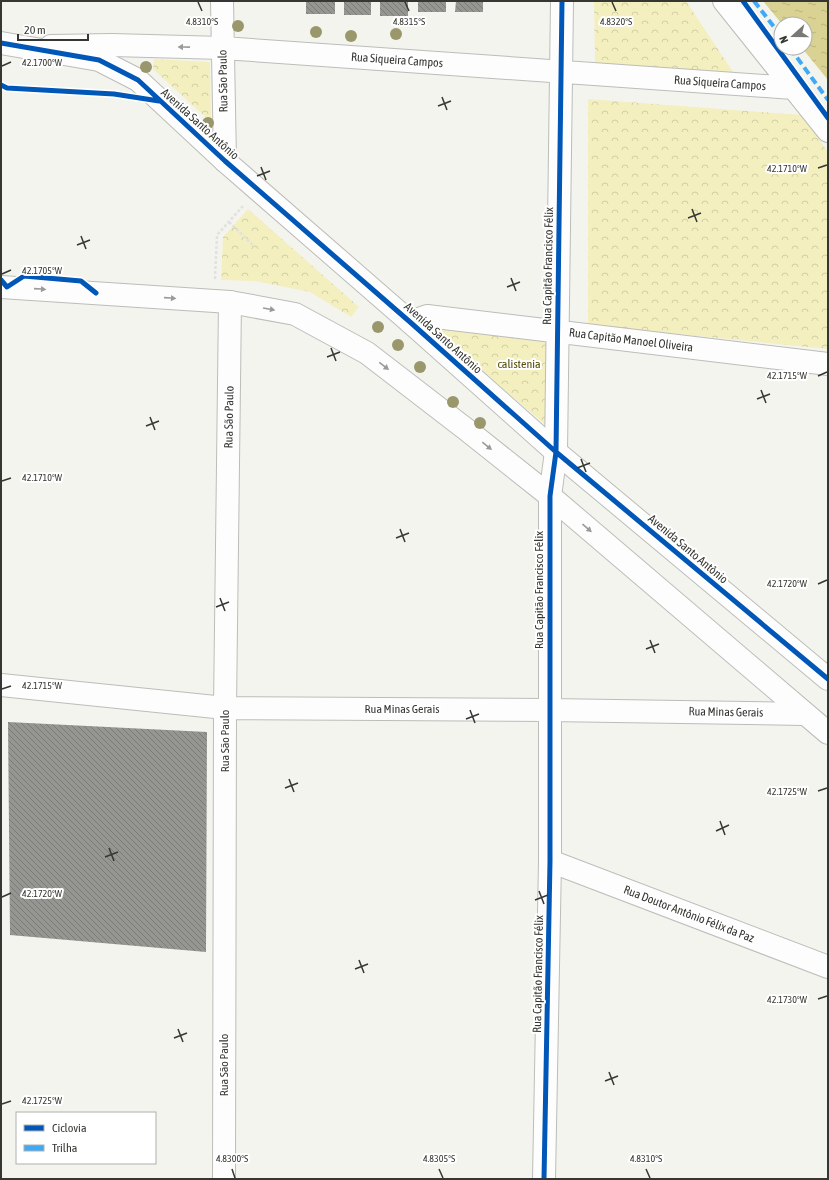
<svg xmlns="http://www.w3.org/2000/svg" width="829" height="1180" font-family="'Asap Condensed',sans-serif">
  <style>
    .park { fill: url(#park-crowns) }
    .water { fill: url(#water-ripples) }
    .building { fill: url(#building-back-hatch) }
    .lines { fill: none; stroke-linecap: round; stroke-linejoin: round }
    .street-casing { stroke: #bcbcb9; stroke-width: 24 }
    .primary-casing { stroke: #bcbcb9; stroke-width: 24 }
    .path { stroke: #e1e1e1; stroke-width: 2.5; stroke-dasharray: 3 2; stroke-linecap: butt }
    .street { stroke: #fdfdfd; stroke-width: 22 }
    .primary { stroke: #fdfdfd; stroke-width: 22 }
    .quiet { stroke: #3fa9f5; stroke-width: 4; stroke-dasharray: 8 4; stroke-linecap: butt }
    .cycleway-casing { stroke: #fff; stroke-width: 8 }
    .cycleway { stroke: #0057b8; stroke-width: 5 }
    .tree { fill: #9b976d }
    .oneway { fill: #9a9a98 }
    .ticks { fill: none; stroke: #363632; stroke-width: 1.5 }
    .labels { text-anchor: middle; dominant-baseline: central; stroke-width: 4; stroke-linejoin: round; paint-order: stroke }
    .street-label { font-size: 12px; fill: #363632; stroke: #fff }
    .park-label { font-size: 12px; fill: #524b03; stroke: #fff }
    .ticks-label { font-size: 10px; text-anchor: middle; fill: #363632; stroke: #fff; stroke-width: 4; stroke-linejoin: round; paint-order: stroke }
  </style>
  <defs>
    <pattern id="park-crowns" width="20" height="18" patternUnits="userSpaceOnUse"><rect width="20" height="18" fill="#f3efbf"/><path d="M2 6a3 3 0 1 1 6 0M12 15a3 3 0 1 1 6 0" fill="none" stroke="#d1cea5"/></pattern>
    <pattern id="water-ripples" width="26" height="14" patternUnits="userSpaceOnUse"><rect width="26" height="14" fill="#d9d293"/><path d="M2 4q2-2 4 0t4 0M15 11q2-2 4 0t4 0" fill="none" stroke="#bbb57f"/></pattern>
    <pattern id="building-back-hatch" width="6" height="6" patternUnits="userSpaceOnUse"><rect width="6" height="6" fill="#959591"/><path d="M-1 5l2 2M0 0l6 6M5-1l2 2" fill="none" stroke="#7a7a77"/></pattern>
  </defs>
  <rect width="100%" height="100%" fill="#f4f4ef"/>
  <path class="park" d="M594,1H686L735,75L595,65Z
    M154,59L210,62L211,122L153,69Z
    M588,99L802,115L828,152V349L588,325Z
    M248,209L359,307L351,317L310,292L255,281L221,280L223,237Z
    M425,322L548,338L549,428Z"/>
  <path class="water" d="M763,1H828V80L802,48H805V24H782Z"/>
  <path class="building" d="M306,1H335V14H306Z
    M344,1H371V15H344Z
    M380,1H408V16H380Z
    M418,1H446V12H418Z
    M456,1H483V12H455Z
    M8,722L207,732L206,952L10,935Z"/>
  <g class="lines">
    <defs>
      <path id="street" d="M222,1L225,161
        M724,1L828,131
        M51,46L112,45L223,48L793,88
        M410,322L427,316L828,364
        M1,685L225,708L549,710L804,714
        M550,861L828,967
        M224,1179L225,708L230,302
        M544,1179L550,861V496L556,452L562,1"/>
      <path id="primary" d="M1,43L99,60L138,80L225,161L410,322L556,452L828,679
        M1,287L230,302L295,314L367,353L467,430L550,496L828,733"/>
    </defs>
    <use href="#street" class="street-casing"/>
    <use href="#primary" class="primary-casing"/>
    <path class="path" d="M229,222L254,246
      M215,279L217,235L243,206"/>
    <use href="#street" class="street"/>
    <use href="#primary" class="primary"/>
    <path class="quiet" d="M754,1L781,36
      M790,48L828,100"/>
    <defs>
      <path id="cycleway" d="M743,1L828,118
        M1,43L99,60L138,80L225,161L410,322L556,452L828,679
        M1,85L7,88L114,94L159,101
        M1,280L7,287L24,276L81,281L96,293
        M544,1179L550,861V496L556,452L562,1"/>
    </defs>
    <use href="#cycleway" class="cycleway-casing"/>
    <use href="#cycleway" class="cycleway"/>
  </g>
  <g class="tree">
    <circle cx="238" cy="26" r="6"/>
    <circle cx="316" cy="32" r="6"/>
    <circle cx="396" cy="34" r="6"/>
    <circle cx="351" cy="36" r="6"/>
    <circle cx="146" cy="67" r="6"/>
    <circle cx="208" cy="123" r="6"/>
    <circle cx="378" cy="327" r="6"/>
    <circle cx="398" cy="345" r="6"/>
    <circle cx="420" cy="367" r="6"/>
    <circle cx="453" cy="402" r="6"/>
    <circle cx="480" cy="423" r="6"/>
  </g>
  <defs><path id="oneway-solid" d="M-6-.8H1V-3.2L6.5 0L1 3.2V.8H-6Z"/></defs>
  <g class="oneway">
    <use href="#oneway-solid" transform="translate(184 47) rotate(-179)"/>
    <use href="#oneway-solid" transform="translate(40 289) rotate(4)"/>
    <use href="#oneway-solid" transform="translate(170 298) rotate(4)"/>
    <use href="#oneway-solid" transform="translate(269 309) rotate(10)"/>
    <use href="#oneway-solid" transform="translate(384 366) rotate(38)"/>
    <use href="#oneway-solid" transform="translate(487 446) rotate(39)"/>
    <use href="#oneway-solid" transform="translate(587 528) rotate(41)"/>
  </g>
  <path class="ticks" d="M198,2L202,11M405,2L409,11M612,2L616,11M2,66L11,62M442,97L447,110M438,106L451,101M261,167L266,180M818,168L827,165M257,176L270,171M692,209L697,222M688,218L701,213M81,236L86,249M77,245L90,240M2,274L11,270M511,278L516,291M507,287L520,282M331,348L336,361M327,357L340,352M818,376L827,372M761,390L766,403M757,399L770,394M150,417L155,430M146,426L159,421M581,459L586,472M577,468L590,463M2,481L11,478M400,529L405,542M396,538L409,533M818,584L827,580M220,598L225,611M216,607L229,602M650,640L655,653M646,649L659,644M2,689L11,686M470,710L475,723M466,719L479,714M289,779L294,792M285,788L298,783M818,791L827,788M720,821L725,835M716,831L729,825M109,848L114,861M105,857L118,852M539,891L544,904M2,897L11,893M535,900L548,895M359,960L364,973M355,969L368,964M818,999L827,996M178,1029L183,1042M174,1038L187,1033M609,1072L614,1085M605,1081L618,1076M2,1104L11,1101M232,1169L235,1178M439,1169L443,1178M646,1169L650,1178"/>
  <g class="labels">
    <g class="street-label">
      <text transform="translate(397 60) rotate(4)">Rua Siqueira Campos</text>
      <text transform="translate(223 81) rotate(-91)">Rua São Paulo</text>
      <text transform="translate(720 83) rotate(4)">Rua Siqueira Campos</text>
      <text transform="translate(200 124) rotate(42)">Avenida Santo Antônio</text>
      <text transform="translate(548 266) rotate(-89)">Rua Capitão Francisco Félix</text>
      <text transform="translate(443 338) rotate(42)">Avenida Santo Antônio</text>
      <text transform="translate(631 340) rotate(7)">Rua Capitão Manoel Oliveira</text>
      <text transform="translate(229 417) rotate(-89)">Rua São Paulo</text>
      <text transform="translate(688 549) rotate(40)">Avenida Santo Antônio</text>
      <text transform="translate(539 590) rotate(-90)">Rua Capitão Francisco Félix</text>
      <text x="402" y="709">Rua Minas Gerais</text>
      <text transform="translate(726 712) rotate(1)">Rua Minas Gerais</text>
      <text transform="translate(225 741) rotate(-90)">Rua São Paulo</text>
      <text transform="translate(689 914) rotate(21)">Rua Doutor Antônio Félix da Paz</text>
      <text transform="translate(538 974) rotate(-89)">Rua Capitão Francisco Félix</text>
      <text transform="translate(224 1065) rotate(-90)">Rua São Paulo</text>
    </g>
    <g class="park-label">
      <text x="519" y="364">calistenia</text>
    </g>
  </g>
  <g class="ticks-label">
    <text x="202" y="25">4.8310°S</text>
    <text x="409" y="25">4.8315°S</text>
    <text x="616" y="25">4.8320°S</text>
    <text x="42" y="66">42.1700°W</text>
    <text x="787" y="172">42.1710°W</text>
    <text x="42" y="274">42.1705°W</text>
    <text x="787" y="379">42.1715°W</text>
    <text x="42" y="481">42.1710°W</text>
    <text x="787" y="587">42.1720°W</text>
    <text x="42" y="689">42.1715°W</text>
    <text x="787" y="795">42.1725°W</text>
    <text x="42" y="897">42.1720°W</text>
    <text x="787" y="1003">42.1730°W</text>
    <text x="42" y="1104">42.1725°W</text>
    <text x="232" y="1162">4.8300°S</text>
    <text x="439" y="1162">4.8305°S</text>
    <text x="646" y="1162">4.8310°S</text>
  </g>
  <rect width="829" height="1180" fill="none" stroke="#363632" stroke-width="4"/>
  <rect x="16" y="1112" width="140" height="52" fill="#ffffff" stroke="#afafad"/>
  <rect x="24" y="1125" width="20" height="6" fill="#0057b8" stroke="#afafad"/>
  <text x="52" y="1132" font-size="12" fill="#363632">Ciclovia</text>
  <rect x="24" y="1145" width="20" height="6" fill="#3fa9f5" stroke="#afafad"/>
  <text x="52" y="1152" font-size="12" fill="#363632">Trilha</text>
  <g transform="translate(793 36) rotate(249)"><circle r="19" fill="#ffffff" stroke="#afafad"/>
  <path d="M0-3L7 15L0 10L-7 15Z" fill="#787874"/>
  <text y="-6" font-size="11" font-weight="bold" text-anchor="middle" fill="#363632">N</text>
  </g>
  <path d="M18 34v6h70v-6" fill="none" stroke="#363632" stroke-width="2"/>
  <text x="24" y="34" font-size="12" fill="#363632" stroke="#ffffff" stroke-width="3" paint-order="stroke">20 m</text>
</svg>
